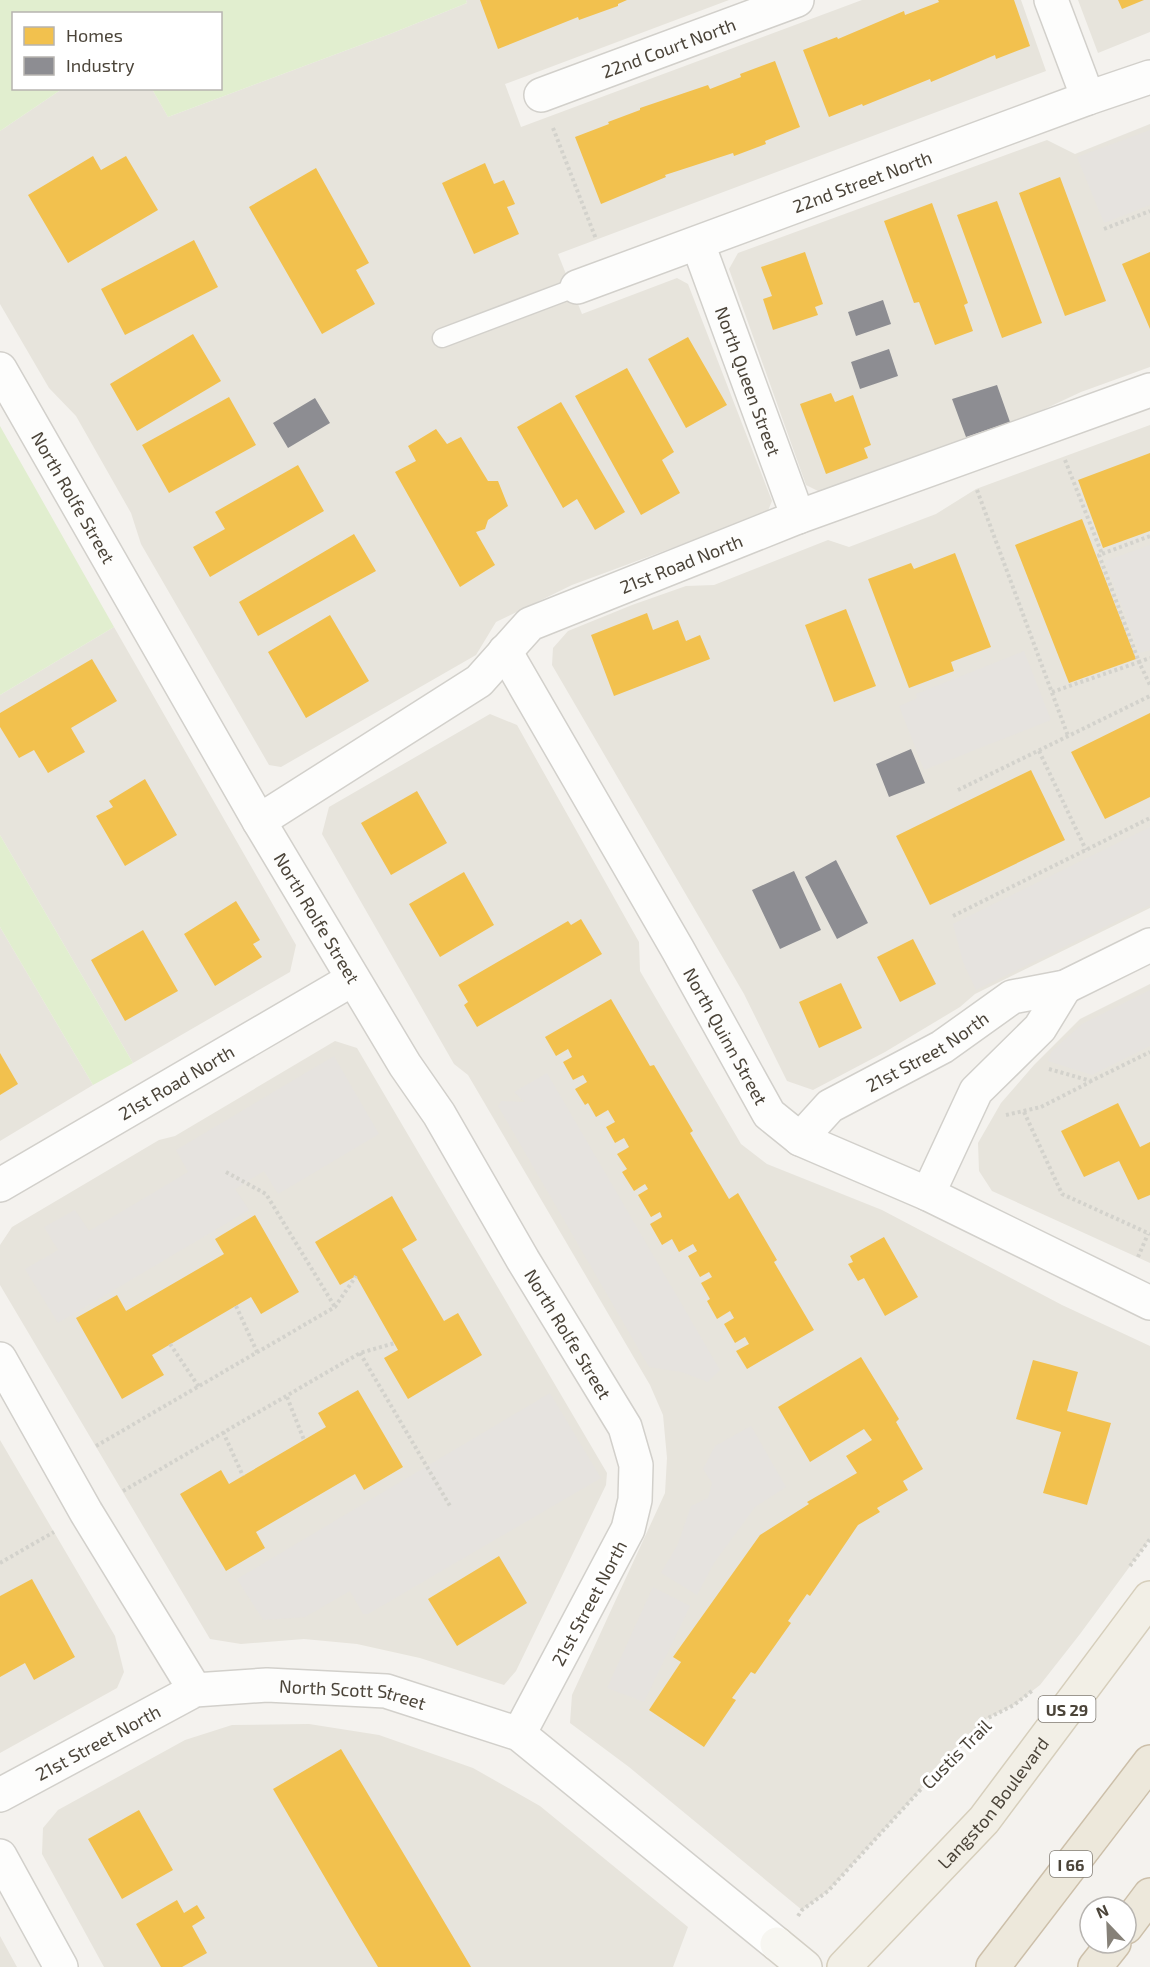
<svg xmlns="http://www.w3.org/2000/svg" width="1150" height="1967" font-family="'Exo 2',sans-serif">
  <style>
    .residential { fill: #e7e4dc }
    .green { fill: #e1eecf }
    .parking { fill: #e6e3df }
    .homes { fill: #f2c14e }
    .industry { fill: #8d8d92 }
    .lines { fill: none; stroke-linecap: round; stroke-linejoin: round }
    .lane-casing { stroke: #d2d0cb; stroke-width: 21 }
    .street-casing { stroke: #d2d0cb; stroke-width: 36 }
    .secondary-casing { stroke: #d3cfc5; stroke-width: 36 }
    .primary-casing { stroke: #d6cebb; stroke-width: 36 }
    .highway-casing { stroke: #ccbfa9; stroke-width: 36 }
    .path { stroke: #d3d2cc; stroke-width: 4; stroke-dasharray: 3 3; stroke-linecap: butt }
    .lane { stroke: #fdfdfc; stroke-width: 18 }
    .street { stroke: #fdfdfc; stroke-width: 33 }
    .secondary { stroke: #f7f6f1; stroke-width: 33 }
    .primary { stroke: #f2efe6; stroke-width: 33 }
    .highway { stroke: #ede8db; stroke-width: 33 }
    .labels { text-anchor: middle; dominant-baseline: central; stroke-width: 6; stroke-linejoin: round; paint-order: stroke }
    .shield { fill: #fff; stroke: #817c74; stroke-width: 1.5 }
    .shield-label { font-size: 16px; font-weight: bold; fill: #4b4439 }
    .street-label { font-size: 18px; fill: #4b4439; stroke: #fff }
  </style>
  <rect width="100%" height="100%" fill="#f4f2ee"/>
  <path class="residential" d="M466,0H729L505,84L521,127L862,0H1021L1046,71L558,254L582,314L677,278L688,284L772,501L767,513L572,585L496,622L476,655L281,767L269,765L141,544L131,513L76,416L49,388L0,304V131L62,89H152L168,117L390,34L467,3Z
    M1078,0H1150V32L1098,53Z
    M1150,124V367L1081,392L1019,421L824,494L806,485L729,269L738,253L1047,140L1075,154Z
    M1150,425V908L975,994L960,1007L885,1052L813,1090L787,1081L744,994L552,665L553,648L568,631L632,605L686,586L714,585L828,540L849,547L936,514L976,489Z
    M114,627L296,945L290,972L133,1063L0,835V695Z
    M490,714L517,725L639,942L640,971L741,1144L767,1164L882,1210L1062,1305L1150,1346V1539L1080,1634L1040,1685L1014,1705L984,1720L828,1891L802,1910L629,1767L570,1723L572,1695L665,1493L667,1458L663,1415L650,1385L468,1075L454,1064L322,834L329,807Z
    M0,927L93,1085L0,1141Z
    M1150,984V1263L992,1191L979,1171L978,1143L1001,1103L1034,1065L1080,1019Z
    M335,1041L357,1048L607,1473L606,1485L516,1671L504,1685L420,1658L357,1644L304,1639L241,1644L210,1639L0,1285V1245L12,1227L159,1140L175,1136Z
    M0,1440L115,1636L124,1672L117,1688L0,1753Z
    M309,1724L379,1735L473,1768L540,1806L688,1927L673,1967H104L42,1854L43,1828L58,1810L185,1740L232,1725Z
    M0,1936L17,1967H0Z"/>
  <path class="green" d="M0,0H466L467,3L390,34L168,117L152,89L220,88V14H14V88L62,89L0,131Z
    M0,426L114,627L0,695Z
    M0,835L133,1063L93,1085L0,927Z"/>
  <path class="parking" d="M1150,130V205L1104,223L1077,157Z
    M1150,545V650L1140,653L1105,561Z
    M1024,651L1051,720L924,770L899,706L917,698L916,694Z
    M1150,827V905L976,990L963,962L953,924Z
    M1150,990V1046L1092,1075L1048,1061L1051,1052L1082,1024Z
    M334,1056L379,1134L278,1194L264,1171L235,1189L249,1210L58,1323L25,1269L58,1250L44,1227L75,1210L89,1231L188,1172L176,1150Z
    M547,1073L720,1370L708,1382L681,1372L649,1367L498,1106L501,1101L525,1102L514,1092Z
    M550,1393L601,1478L368,1614H363L350,1591L305,1617L263,1620L237,1579Z
    M751,1426L786,1487L755,1507L714,1563L697,1595L661,1573L678,1544L691,1506L708,1498L712,1483L703,1469L715,1446Z
    M653,1587L690,1606L644,1702L607,1688Z"/>
  <path class="homes" d="M480,0H627L618,4V6L579,20L578,17L498,49Z
    M938,0H1014L1030,46L996,59L995,55L931,82L930,79L863,106L862,104L829,117L803,50L837,37L838,39L904,11L905,15L939,2Z
    M1118,0H1144L1122,9Z
    M775,61L800,127L765,141L766,144L734,156L733,153L665,175L666,177L601,204L575,137L609,124L608,122L640,110V108L708,85L710,89L741,77L740,74Z
    M93,156L101,170L126,156L158,210L68,263L28,195Z
    M485,163L494,184L504,180L515,204L507,207L519,234L474,254L442,183Z
    M316,168L369,263L356,270L375,304L322,334L249,207Z
    M1060,177L1106,301L1065,316L1019,193Z
    M997,201L1042,323L1002,338L957,215Z
    M932,203L968,303L964,305L973,331L935,345L919,302L914,303L884,221Z
    M194,240L218,287L125,335L101,289Z
    M805,252L823,304L815,307L818,315L773,330L763,299L772,296L761,267Z
    M1150,252V329L1122,264Z
    M193,334L221,381L137,431L110,384Z
    M688,337L727,405L686,428L648,359Z
    M627,368L674,452L662,460L680,493L641,515L575,396Z
    M831,393L835,402L853,395L871,445L864,448L868,458L826,474L800,404Z
    M229,397L256,445L169,493L142,445Z
    M561,402L625,512L595,530L577,499L563,508L517,427Z
    M436,429L447,444L461,437L488,481H498L508,506L488,520L485,529L476,532L495,565L460,587L395,472L416,461L408,446Z
    M1150,453V531L1103,548L1078,480Z
    M298,465L324,511L210,577L193,547L225,529L215,512Z
    M1082,519L1136,659L1069,683L1015,545Z
    M354,534L376,571L258,636L239,602Z
    M955,553L991,647L951,662L954,671L909,688L868,579L911,563L914,569Z
    M846,609L876,686L834,702L805,625Z
    M647,613L653,630L678,620L686,641L700,635L710,659L614,696L591,635Z
    M330,615L369,681L306,718L268,652Z
    M92,659L117,701L71,728L85,752L48,773L34,750L19,758L0,727V713Z
    M1150,713V797L1105,819L1071,752Z
    M1031,770L1065,840L930,905L896,836Z
    M145,779L177,835L125,866L96,816L113,807L109,801Z
    M417,791L447,843L391,875L361,823Z
    M464,872L494,925L440,957L409,904Z
    M236,901L260,940L253,944L262,957L215,986L184,934Z
    M581,919L602,954L477,1027L464,1005L468,1002L458,985L568,921L571,925Z
    M143,930L178,991L125,1021L91,960Z
    M913,939L936,984L900,1002L877,957Z
    M841,983L862,1028L819,1048L799,1002Z
    M611,999L650,1066L654,1065L693,1131L690,1133L729,1199L738,1193L777,1260L774,1262L814,1330L747,1369L736,1351L749,1344L745,1337L735,1343L724,1324L734,1318L730,1311L717,1319L707,1301L710,1299L701,1283L712,1277L709,1272L700,1277L688,1256L697,1251L693,1244L679,1252L672,1239L662,1245L650,1224L662,1217L660,1212L651,1217L638,1195L648,1189L645,1184L634,1191L622,1172L627,1169L617,1154L629,1147L624,1138L615,1143L606,1127L615,1122L608,1110L596,1117L588,1103L585,1105L575,1089L587,1082L583,1075L573,1080L563,1062L572,1057L568,1049L556,1056L545,1037Z
    M0,1053L18,1084L0,1095Z
    M1118,1103L1140,1147L1150,1142V1195L1138,1200L1119,1161L1084,1177L1061,1131Z
    M392,1196L417,1240L402,1249L444,1321L458,1313L482,1355L408,1399L384,1358L398,1350L356,1276L340,1285L315,1242Z
    M255,1215L299,1292L261,1314L251,1297L152,1355L164,1375L122,1399L76,1318L117,1295L126,1311L224,1254L215,1239Z
    M884,1237L918,1297L885,1316L864,1278L858,1281L848,1264L853,1262L850,1256Z
    M861,1357L899,1419L896,1422L923,1469L903,1481L908,1490L877,1508L880,1512L858,1525L810,1596L807,1594L788,1621L791,1623L755,1674L751,1672L732,1698L736,1700L704,1747L649,1710L681,1662L673,1657L760,1535L809,1504L807,1502L857,1473L846,1456L872,1440L864,1429L810,1462L778,1407Z
    M1033,1360L1078,1372L1067,1411L1111,1423L1087,1505L1043,1493L1061,1432L1016,1419Z
    M358,1390L403,1467L364,1490L355,1474L256,1532L265,1548L226,1571L180,1494L221,1470L229,1484L326,1427L318,1413Z
    M499,1556L527,1603L457,1646L428,1599Z
    M32,1579L75,1657L34,1680L25,1663L0,1677V1596Z
    M341,1749L420,1881L471,1967H378L351,1922L273,1789Z
    M139,1810L173,1870L122,1899L88,1839Z
    M177,1900L184,1913L197,1905L205,1918L192,1926L207,1953L182,1967H161L136,1924Z"/>
  <path class="industry" d="M883,300L891,324L856,336L848,312Z
    M889,349L898,376L860,389L851,362Z
    M997,385L1010,422L966,437L952,399Z
    M315,398L330,423L288,448L273,423Z
    M911,749L925,783L889,797L876,764Z
    M836,860L868,923L837,939L805,877Z
    M794,871L821,930L780,949L752,890Z"/>
  <g class="lines">
    <defs>
      <path id="lane" d="M442,338L577,287"/>
      <g id="street">
        <path d="M1051,0L1088,98"/>
        <path id="s1" d="M541,95L797,0"/>
        <path id="s2" d="M698,244L798,517"/>
        <path id="s3" d="M577,287L1088,98L1150,77"/>
        <path id="s4" d="M0,369L259,821L405,1065L439,1114L523,1260L625,1427L636,1465L635,1500L628,1529L519,1734"/>
        <path id="s5" d="M505,651L678,950L769,1114L800,1139L928,1194L1150,1303"/>
        <path id="s6" d="M259,821L479,681L530,624L798,517L1150,390"/>
        <path id="s7" d="M800,1139L830,1106L942,1047L1012,997L1065,987L1150,945"/>
        <path id="s8" d="M0,1185L353,979"/>
        <path d="M928,1194L976,1091L1040,1028L1065,987"/>
        <path d="M0,1359L86,1512L195,1690"/>
        <path id="s9" d="M0,1795L195,1690L267,1685L386,1691L519,1734L777,1944"/>
        <path d="M0,1856L61,1967"/>
      </g>
      <path id="secondary" d="M777,1944L805,1967"/>
      <g id="primary">
        <path id="s10" d="M844,1967L984,1820L1150,1598"/>
      </g>
      <path id="highway" d="M1126,1927L1150,1895
        M993,1967L1150,1762
        M1095,1967L1114,1943"/>
    </defs>
    <use href="#lane" class="lane-casing"/>
    <use href="#street" class="street-casing"/>
    <use href="#secondary" class="secondary-casing"/>
    <use href="#primary" class="primary-casing"/>
    <use href="#highway" class="highway-casing"/>
    <path class="path" d="M553,128L596,239
      M1104,229L1150,211
      M1065,460L1102,554
      M977,490L1068,736
      M1150,536L1099,555L1139,662L1150,658
      M1052,692L1139,662L1150,685
      M1039,751L1086,850
      M958,790L1150,696
      M953,916L1150,818
      M1049,1069L1091,1081L1150,1052
      M1024,1112L1062,1194L1150,1234
      M1006,1115L1041,1107L1090,1082
      M226,1172L266,1194L335,1307
      M1138,1257L1148,1234
      M236,1306L258,1354
      M170,1344L199,1387
      M360,1353L450,1506
      M287,1397L304,1440
      M223,1432L243,1476
      M96,1446L335,1307L356,1276
      M123,1491L360,1353L395,1343
      M0,1563L54,1532
      M1130,1566L1150,1539
      M798,1916L802,1910L828,1891L984,1720L1014,1705L1033,1690"/>
    <use href="#lane" class="lane"/>
    <use href="#street" class="street"/>
    <use href="#secondary" class="secondary"/>
    <use href="#primary" class="primary"/>
    <use href="#highway" class="highway"/>
  </g>
  <g class="labels">
    <g class="shield">
      <rect x="1038.5" y="1696" width="57" height="26" rx="4.5"/>
      <rect x="1050" y="1851" width="42" height="26" rx="4.5"/>
    </g>
    <g class="shield-label">
      <text x="1067" y="1709">US 29</text>
      <text x="1071" y="1864">I 66</text>
    </g>
    <g class="street-label">
      <text stroke="none"><textPath href="#s1" startOffset="136">22nd Court North</textPath></text>
      <text stroke="none"><textPath href="#s3" startOffset="304">22nd Street North</textPath></text>
      <text stroke="none"><textPath href="#s2" startOffset="146">North Queen Street</textPath></text>
      <text stroke="none"><textPath href="#s4" startOffset="148">North Rolfe Street</textPath></text>
      <text stroke="none"><textPath href="#s6" startOffset="500">21st Road North</textPath></text>
      <text stroke="none"><textPath href="#s4" startOffset="634">North Rolfe Street</textPath></text>
      <text stroke="none"><textPath href="#s5" startOffset="444">North Quinn Street</textPath></text>
      <text stroke="none"><textPath href="#s7" startOffset="156">21st Street North</textPath></text>
      <text stroke="none"><textPath href="#s8" startOffset="204">21st Road North</textPath></text>
      <text stroke="none"><textPath href="#s4" startOffset="1120">North Rolfe Street</textPath></text>
      <text transform="translate(589 1603) rotate(-62)">21st Street North</text>
      <text stroke="none"><textPath href="#s9" startOffset="380">North Scott Street</textPath></text>
      <text stroke="none"><textPath href="#s9" startOffset="111">21st Street North</textPath></text>
      <text transform="translate(956 1754) rotate(-45)">Custis Trail</text>
      <text stroke="none"><textPath href="#s10" startOffset="222">Langston Boulevard</textPath></text>
    </g>
  </g>
  <rect x="12" y="12" width="210" height="78" fill="#ffffff" stroke="#b7b4b0" stroke-width="1.5"/>
  <rect x="24" y="27" width="30" height="18" fill="#f2c14e" stroke="#b7b4b0" stroke-width="1.5"/>
  <text x="66" y="42" font-size="18" fill="#4b4439">Homes</text>
  <rect x="24" y="57" width="30" height="18" fill="#8d8d92" stroke="#b7b4b0" stroke-width="1.5"/>
  <text x="66" y="72" font-size="18" fill="#4b4439">Industry</text>
  <g transform="translate(1108 1925) rotate(337)"><circle r="28" fill="#ffffff" stroke="#b7b4b0" stroke-width="1.5"/>
  <path d="M0-4.5L10 22L0 15L-10 22Z" fill="#868178"/>
  <text y="-9" font-size="16" font-weight="bold" text-anchor="middle" fill="#4b4439">N</text>
  </g>
</svg>
